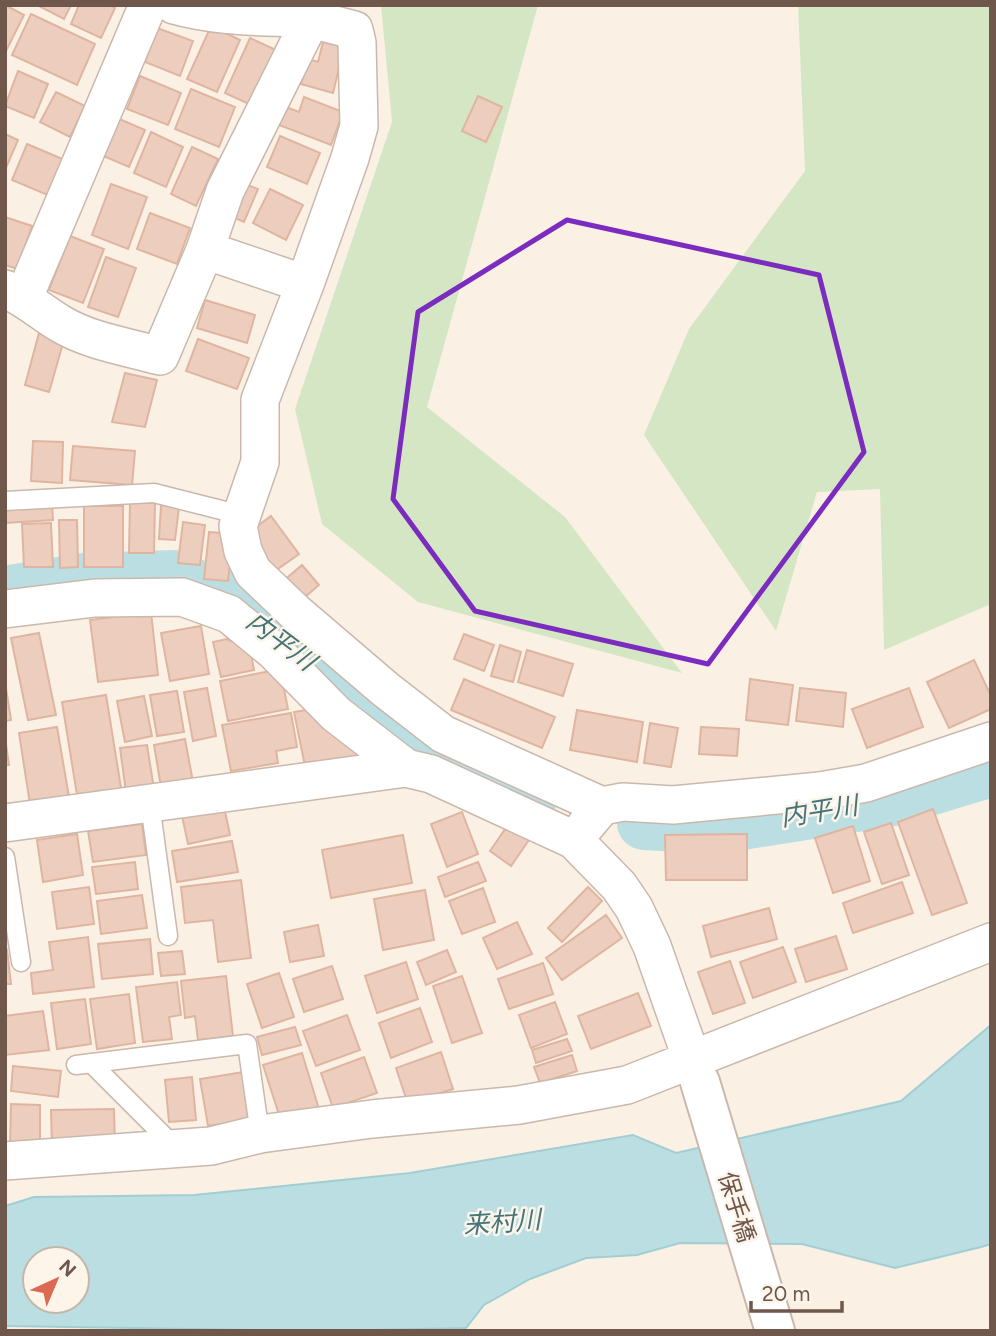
<svg xmlns="http://www.w3.org/2000/svg" width="996" height="1336" font-family="Figtree,'Noto Sans JP',sans-serif">
  <style>
    .green { fill: #d4e6c4 }
    .water { fill: #bbdee2; stroke: #a2ced3; stroke-width: 2; fill-rule: evenodd }
    .lines { fill: none; stroke-linecap: round; stroke-linejoin: round }
    .river { stroke: #bbdee2; stroke-width: 54 }
    .building { fill: #edcebe; stroke: #dfb5a0; stroke-width: 2 }
    .service-casing { stroke: #cab8ac; stroke-width: 21 }
    .minor-casing { stroke: #cab8ac; stroke-width: 40 }
    .tertiary-casing { stroke: #cab8ac; stroke-width: 42 }
    .service { stroke: #fff; stroke-width: 18 }
    .minor { stroke: #fff; stroke-width: 37 }
    .tertiary { stroke: #fff; stroke-width: 38 }
    .marked { fill: none; stroke: #7b2cbf; stroke-width: 5; stroke-linejoin: round }
    .labels { text-anchor: middle; dominant-baseline: central; stroke-width: 5; stroke-linejoin: round; paint-order: stroke }
    .street-label { font-size: 24px; fill: #70574c; stroke: #fdf5ea }
    .water-label { font-size: 26px; font-style: italic; fill: #44757b; stroke: #fdf5ea }
  </style>
  <rect width="100%" height="100%" fill="#faf1e4"/>
  <path class="green" d="M381,5H538L427,407L565,517L682,673L418,602L322,524L295,409L392,122Z
    M798,5H991V604L884,650L880,489L817,492L776,631L644,435L689,329L805,171Z"/>
  <path class="water" d="M991,1025V1244L981,1247L895,1268L802,1244L680,1243L637,1255L586,1258L530,1279L484,1305L466,1328L317,1331L5,1326V1206L34,1197L194,1195L410,1173L633,1135L676,1153L901,1101ZM35,1259H77V1301H35Z"/>
  <g class="lines">
    <path class="river" d="M5,593L85,580L173,577L229,600L282,638L382,718L531,796
      M644,823L717,827L899,798L991,770"/>
  </g>
  <path class="building" d="M5,5L24,15L5,53Z
    M37,5H71L64,19Z
    M79,5H109L115,8L101,38L71,24Z
    M31,14L95,44L77,85L12,55Z
    M211,26L240,40L217,92L187,79Z
    M157,28L193,41L180,76L145,62Z
    M250,38L276,50L251,105L225,93Z
    M323,42L344,47L333,93L301,84L308,59L318,62Z
    M18,71L48,84L34,118L5,106Z
    M140,76L181,93L168,125L127,109Z
    M191,89L235,107L219,147L175,129Z
    M56,92L85,106L70,137L40,122Z
    M478,96L502,107L486,142L462,131Z
    M304,97L343,112L331,145L279,125L286,107L299,112Z
    M117,118L145,130L129,167L101,155Z
    M151,132L183,147L166,187L134,173Z
    M5,134L18,140L5,170Z
    M280,136L320,153L307,184L267,167Z
    M27,144L65,160L50,196L12,180Z
    M192,147L218,159L196,206L171,194Z
    M242,183L258,189L244,222L228,215Z
    M111,184L147,197L128,249L92,235Z
    M270,189L303,205L286,240L253,223Z
    M150,213L190,228L177,264L137,249Z
    M5,217L32,226L18,269L5,265Z
    M70,236L104,249L83,303L49,290Z
    M106,257L136,268L118,317L88,307Z
    M205,300L255,315L247,343L197,328Z
    M39,333L64,340L49,392L25,385Z
    M198,339L249,358L237,389L186,371Z
    M125,373L157,380L145,427L112,422Z
    M33,441L63,442L62,483L31,481Z
    M73,446L135,451L132,485L70,480Z
    M130,502L155,503L154,553H129Z
    M52,504L53,520L5,523V507Z
    M161,505L179,507L175,540L159,539Z
    M84,506H123V567H84Z
    M271,516L299,554L275,571L248,533Z
    M59,520H77L78,567L60,568Z
    M183,522L205,525L200,565L178,563Z
    M51,523L53,567H24L22,524Z
    M209,532L233,534L228,581L204,579Z
    M302,565L319,585L299,602L282,582Z
    M151,612L158,675L98,682L90,620Z
    M201,626L209,674L170,681L161,633Z
    M39,633L56,715L28,720L11,638Z
    M464,634L494,645L484,671L454,659Z
    M227,639L250,649L254,670L221,677L213,642Z
    M500,645L521,652L513,682L491,676Z
    M527,650L573,664L563,696L518,682Z
    M974,660L991,696V709L949,728L927,682Z
    M280,669L288,709L228,721L220,681Z
    M464,679L555,717L542,748L451,710Z
    M750,679L793,685L788,725L746,720Z
    M5,682L11,720L5,721Z
    M207,688L216,736L193,741L184,692Z
    M800,688L846,693L843,727L796,721Z
    M909,688L923,727L867,748L852,709Z
    M177,691L184,732L157,736L150,695Z
    M106,695L122,794L78,801L62,702Z
    M144,696L152,736L125,742L117,701Z
    M306,710L356,742L361,759L305,766L294,712Z
    M577,710L643,722L637,762L570,750Z
    M291,713L297,747L276,751L278,763L231,771L222,725Z
    M650,723L678,728L671,767L644,763Z
    M57,727L69,797L30,804L19,733Z
    M701,727L739,729L737,756L699,754Z
    M5,737L9,765H5Z
    M185,739L193,782L161,787L154,745Z
    M147,745L154,789L126,792L120,748Z
    M223,802L230,835L188,844L181,811Z
    M933,809L967,903L932,915L898,822Z
    M462,812L478,854L447,867L431,824Z
    M510,822L531,837L511,866L490,851Z
    M891,823L909,875L882,884L864,832Z
    M142,824L146,855L93,862L88,831Z
    M853,826L870,881L833,893L815,838Z
    M77,834L83,875L43,882L37,840Z
    M747,834V880H666L665,835Z
    M403,835L412,883L331,898L322,850Z
    M232,841L238,872L177,882L172,851Z
    M135,862L138,889L96,894L92,867Z
    M478,862L486,881L445,897L438,877Z
    M241,880L251,958L218,962L213,920L185,923L181,887Z
    M902,882L913,913L853,933L843,903Z
    M89,887L94,924L57,929L52,892Z
    M588,887L602,901L562,942L548,928Z
    M483,888L495,922L462,934L449,901Z
    M425,890L434,940L383,950L374,899Z
    M142,895L147,928L101,934L97,901Z
    M769,908L777,939L711,957L703,926Z
    M606,915L622,938L562,980L546,958Z
    M517,922L532,954L497,969L483,938Z
    M318,925L324,956L290,962L284,932Z
    M836,936L847,969L806,982L795,949Z
    M88,937L94,987L33,994L31,973L53,970L49,942Z
    M150,939L153,974L102,979L98,944Z
    M783,947L796,982L753,998L740,962Z
    M7,950L11,984H5V951Z
    M447,950L456,972L426,985L417,962Z
    M182,951L185,974L161,976L158,953Z
    M730,961L745,1003L713,1014L698,972Z
    M406,962L418,999L377,1013L365,976Z
    M543,963L553,994L509,1009L498,979Z
    M332,966L343,999L304,1012L293,979Z
    M279,973L294,1017L262,1028L247,984Z
    M226,976L233,1036L198,1040L195,1016L185,1018L181,981Z
    M462,976L482,1033L452,1043L433,986Z
    M177,982L181,1015L169,1017L172,1039L143,1042L136,987Z
    M638,993L651,1026L591,1049L578,1016Z
    M129,994L135,1043L97,1049L90,999Z
    M85,999L91,1044L57,1049L51,1003Z
    M555,1002L567,1034L531,1048L519,1015Z
    M420,1008L432,1042L391,1058L379,1023Z
    M43,1011L49,1050L5,1055V1016Z
    M347,1015L360,1050L316,1066L303,1031Z
    M295,1027L301,1045L262,1055L257,1037Z
    M567,1039L572,1051L536,1063L532,1050Z
    M441,1052L453,1089L408,1104L396,1068Z
    M302,1053L319,1109L281,1121L263,1065Z
    M572,1055L577,1071L540,1083L534,1067Z
    M364,1057L377,1093L333,1108L321,1073Z
    M13,1066L61,1071L58,1097L11,1091Z
    M244,1072L251,1120L208,1126L200,1079Z
    M192,1077L196,1120L169,1122L165,1080Z
    M11,1104L40,1105V1150L10,1149Z
    M114,1109L115,1146L52,1148L51,1110Z"/>
  <g class="lines">
    <defs>
      <path id="service" d="M5,501L154,493L241,515
        M150,804L168,936
        M5,857L21,962
        M91,1063L175,1147
        M76,1065L247,1044L260,1134"/>
      <path id="minor" d="M174,5C220,18 265,16 311,19
        M205,250L225,191L311,19L354,30L357,43L359,126L350,158L305,284L260,400V462L238,526L243,551L253,572L295,612L385,689L443,734L602,806
        M5,289C26,298 41,312 61,324C89,341 128,347 160,356L205,250L305,284
        M24,297L148,5
        M5,609L95,598L182,597L229,614L274,651L336,714L406,768
        M5,823L406,768L431,774L574,840L619,886L634,908L652,946L699,1080
        M586,825L602,806L623,802L673,805L820,791L866,783L991,741
        M5,1161L211,1146L260,1134L372,1119L519,1105L627,1085L991,942"/>
      <path id="tertiary" d="M700,1082L775,1331"/>
    </defs>
    <use href="#service" class="service-casing"/>
    <use href="#minor" class="minor-casing"/>
    <use href="#tertiary" class="tertiary-casing"/>
    <use href="#service" class="service"/>
    <use href="#minor" class="minor"/>
    <use href="#tertiary" class="tertiary"/>
  </g>
  <path class="marked" d="M567,220L819,275L864,452L708,664L475,611L393,499L418,312Z"/>
  <g class="labels">
    <g class="street-label">
      <text transform="translate(737 1207) rotate(73)">保手橋</text>
    </g>
    <g class="water-label">
      <text transform="translate(281 641) rotate(37)">内平川</text>
      <text transform="translate(819 811) rotate(-9)">内平川</text>
      <text transform="translate(502 1222) rotate(-4)">来村川</text>
    </g>
  </g>
  <rect width="996" height="1336" fill="none" stroke="#70574c" stroke-width="14"/>
  <g transform="translate(56 1280) rotate(44)"><circle r="33" fill="#fdf5ea" stroke="#c5b6ab" stroke-width="2"/>
  <path d="M0-5L12 26L0 18L-12 26Z" fill="#da6a53"/>
  <text y="-10" font-size="19" font-weight="bold" text-anchor="middle" fill="#70574c">N</text>
  </g>
  <path d="M751 1301v10h91v-10" fill="none" stroke="#70574c" stroke-width="3.5"/>
  <text x="762" y="1301" font-size="21" fill="#70574c" stroke="#fdf5ea" stroke-width="5" paint-order="stroke">20 m</text>
</svg>
